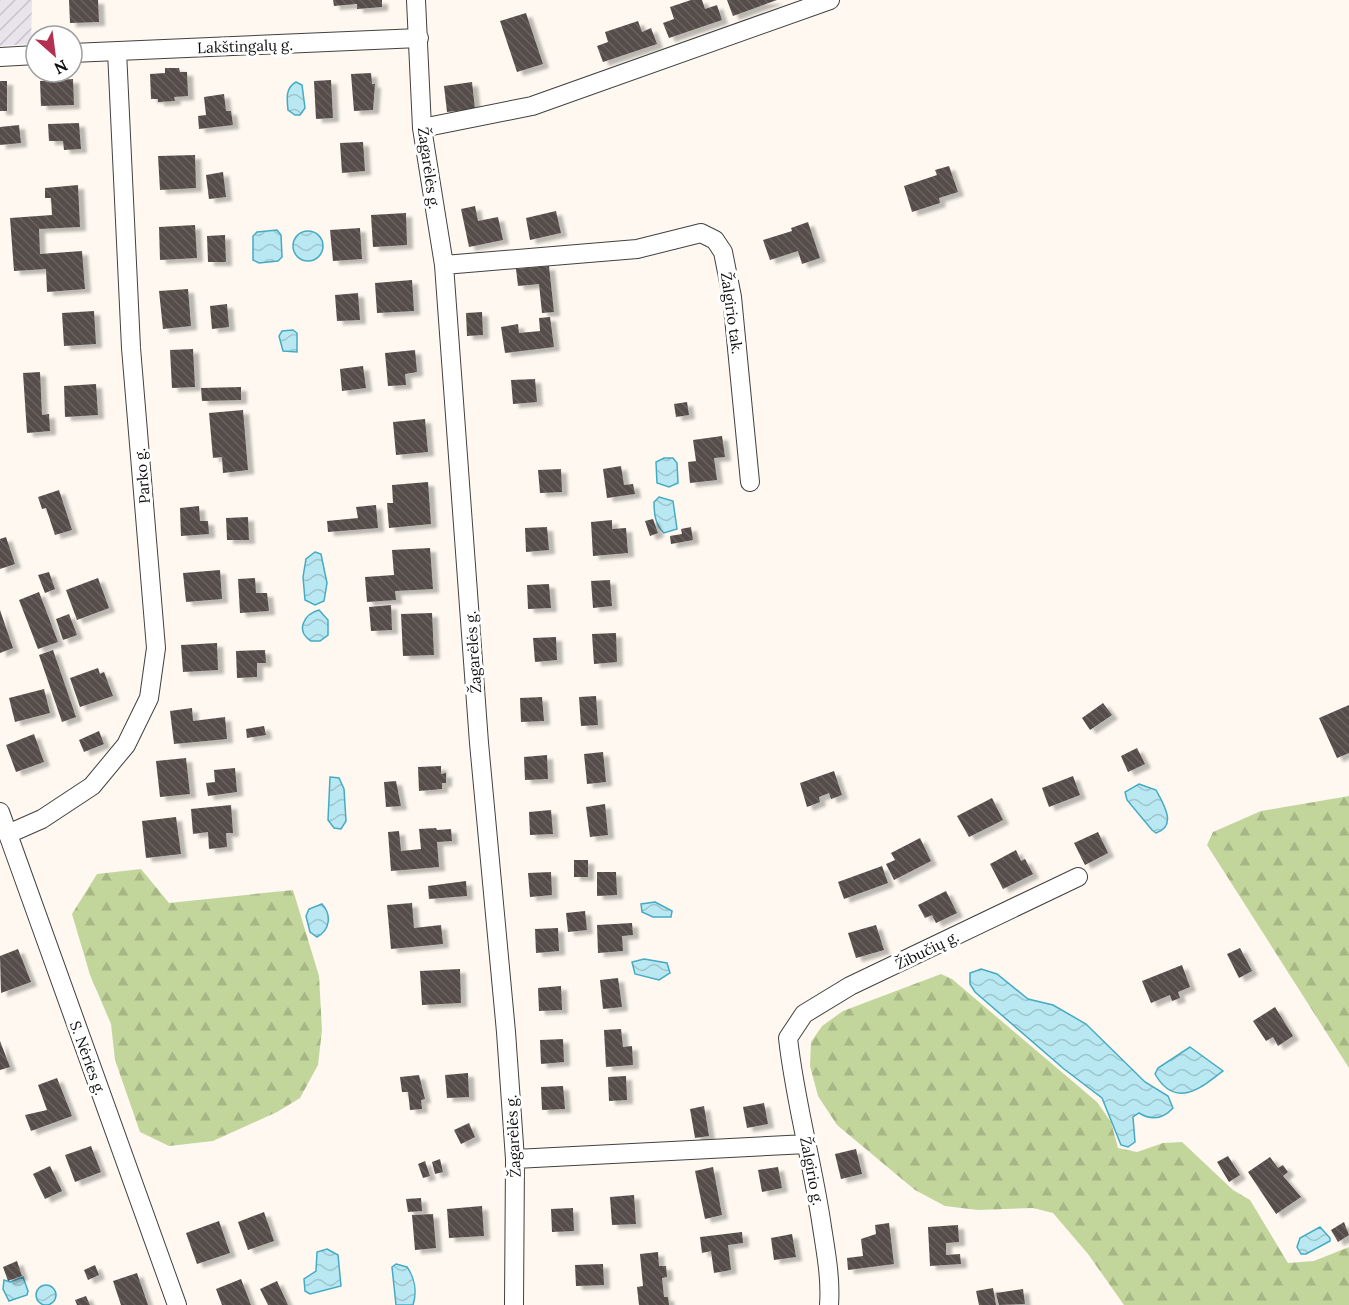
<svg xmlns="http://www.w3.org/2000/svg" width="1349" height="1305" font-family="Lora,serif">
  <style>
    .industrial { fill: url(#industrial-furrows) }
    .forest { fill: url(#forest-firs) }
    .water { fill: url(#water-waves); stroke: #45abc3; stroke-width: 1.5 }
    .building { fill: url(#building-back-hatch); filter: url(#shadow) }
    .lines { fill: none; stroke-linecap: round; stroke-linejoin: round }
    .minor-casing { stroke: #414141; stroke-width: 20 }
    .minor { stroke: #fff; stroke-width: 18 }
    .labels { text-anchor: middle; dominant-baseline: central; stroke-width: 6; stroke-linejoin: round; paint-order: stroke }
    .street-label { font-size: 15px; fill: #0e0e0e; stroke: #fff }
  </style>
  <defs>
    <pattern id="industrial-furrows" width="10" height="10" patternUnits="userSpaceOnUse" patternTransform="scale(1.5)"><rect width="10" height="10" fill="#e9e3ec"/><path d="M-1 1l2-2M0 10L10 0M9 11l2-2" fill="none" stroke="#c7c2c9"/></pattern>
    <pattern id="forest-firs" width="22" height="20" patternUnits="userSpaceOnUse" patternTransform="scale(1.5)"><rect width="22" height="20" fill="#c2d69c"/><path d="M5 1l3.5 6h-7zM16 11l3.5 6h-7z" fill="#a6b685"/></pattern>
    <pattern id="water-waves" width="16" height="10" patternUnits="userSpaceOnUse" patternTransform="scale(1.5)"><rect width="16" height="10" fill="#b9e8f2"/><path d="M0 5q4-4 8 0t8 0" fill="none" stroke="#9ec6ce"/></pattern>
    <pattern id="building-back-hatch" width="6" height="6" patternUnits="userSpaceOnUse" patternTransform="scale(1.5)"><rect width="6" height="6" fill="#564d4b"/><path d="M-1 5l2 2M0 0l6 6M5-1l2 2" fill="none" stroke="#696261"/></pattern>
    <filter id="shadow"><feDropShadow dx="6" dy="4" stdDeviation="1.5" flood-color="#0004"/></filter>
  </defs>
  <rect width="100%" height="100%" fill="#fef8f0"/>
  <path class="industrial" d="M0,0H32L31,44L0,46Z"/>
  <path class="forest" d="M1349,796V1068L1207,845L1213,832L1261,811Z
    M141,869L169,903L293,890L319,976L322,1030L318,1065L300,1098L277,1112L213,1141L169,1146L140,1132L115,1060L111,1024L90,975L72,914L97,874Z
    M941,974L952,979L1097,1102L1111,1122L1118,1148L1137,1152L1163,1143L1182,1142L1233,1190L1250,1200L1288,1263L1314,1261L1349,1247V1305H1124L1088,1254L1053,1213L1033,1208L978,1210L945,1206L915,1190L837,1125L818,1096L810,1066L811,1042L822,1026L843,1011Z"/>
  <path class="water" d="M296,82L302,85L305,108L300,115H295L288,110C287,99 285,88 296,82Z
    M277,230L281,235L282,257L278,261L259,263L253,260V236L257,232Z
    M293 246a15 15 0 1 1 30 0a15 15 0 1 1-30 0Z
    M293,330L297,333V352L283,351L279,336L282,331Z
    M664,458H673L677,463L678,483L669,487L657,483L656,462Z
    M659,497L673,501L677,529L664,533C655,525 654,513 654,502Z
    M315,552L321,554L327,583L324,601L315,605L305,600L303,577L306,559Z
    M319,610L328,620V635L320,641H311C295,631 304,614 319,610Z
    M330,777L339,778L344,789L346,821L341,829L334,828L328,820Z
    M1139,784L1156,790C1163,803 1178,826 1156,833L1152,830L1127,800L1125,792Z
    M655,902L672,911L671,917H653L642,912L641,904Z
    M322,904C332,915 330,930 317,937L310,932L306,916L309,909Z
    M644,959L667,963L670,973L659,980L635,974L632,962Z
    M981,969L997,974L1028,999L1053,1005L1086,1024L1145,1082L1168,1096L1173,1108C1163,1119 1152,1121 1139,1113L1133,1117L1135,1142L1128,1147L1121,1145L1102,1098L1064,1069L975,992L970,984V973Z
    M1190,1047L1223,1071C1200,1089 1175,1109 1155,1074L1158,1068Z
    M1320,1227L1330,1238V1241L1306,1254H1301L1297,1247L1300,1238Z
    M327,1249L338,1255L341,1286L310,1294L305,1291L304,1279L316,1271L317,1252Z
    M396,1264L407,1267C415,1278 417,1292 413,1305H396L392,1267Z
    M23,1277L28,1291L27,1295L9,1301L3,1289L4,1280L10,1282Z
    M36 1295a10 10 0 1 1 20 0a10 10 0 1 1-20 0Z"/>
  <path class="building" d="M69,0H98L99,22L70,23Z
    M333,0H382V7L357,9V4L334,6Z
    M691,0H702L705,9L717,5L722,20L669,38L663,23L674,19L670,7Z
    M727,0H777L733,16Z
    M526,13L543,64L517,72L500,21Z
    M638,21L642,32L651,28L657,44L603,62L597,46L608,42L605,32Z
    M165,68H179L180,72H187L188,96L174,97L175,101L158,102V99H151L150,74L165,73Z
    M371,73L372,84H375L373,110L354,111L351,74Z
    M73,79L74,105L41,106L40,81Z
    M331,80L333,118L316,119L314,81Z
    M0,81H7V111H0Z
    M472,82L475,109L447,112L444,86Z
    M224,94L226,111H231L233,125L199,129L198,116L206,115L204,97Z
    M79,123L81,149L64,150L63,141H49L48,124Z
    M19,125L21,143L0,145V127Z
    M363,142L365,171L342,173L340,143Z
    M195,155L196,188L160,190L158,156Z
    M949,166L958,192L939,198L940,203L912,212L904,186L937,175L935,170Z
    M223,172L226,197L209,199L206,175Z
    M78,185L80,227L39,229L40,254L82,251L85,289L47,292L46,269L14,271L10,218L52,215L51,198H45V188Z
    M475,206L478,221L498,217L503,240L469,247L461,209Z
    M556,211L561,233L530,240L526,218Z
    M406,213L407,245L373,247L371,215Z
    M808,222L820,258L802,264L798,251L770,260L763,240L792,231L791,228Z
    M195,225L197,258L160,260L159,227Z
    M360,228L362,259L333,261L330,230Z
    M225,235L226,262H208L207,236Z
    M549,266L554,312L542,313L539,284L518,286L516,269Z
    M412,280L414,311L377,313L375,283Z
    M188,289L191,326L163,329L159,291Z
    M358,293L360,320L337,321L335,295Z
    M227,304L229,327L212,329L210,306Z
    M94,311L96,344L64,346L62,313Z
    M482,312L483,335L467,336L466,313Z
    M550,317L554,347L505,353L501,327L518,324L519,333L540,331L539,318Z
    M193,349L195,387L172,388L170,350Z
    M415,350L417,372L405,374L406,385L388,386L385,353Z
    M363,366L366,388L342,391L340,369Z
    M40,372L42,415L49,414L50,431L27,433L23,373Z
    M535,379L537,402L513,404L511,380Z
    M96,384L98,415L65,417L64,386Z
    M241,387V400L202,401L201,388Z
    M687,402L689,415L676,417L674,404Z
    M243,410L248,470L223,473L222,457L213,458L209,413Z
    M425,419L428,452L396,455L393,422Z
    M722,436L725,457L714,458L717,480L690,483L688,462L696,461L693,440Z
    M621,466L624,485L633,484L635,494L607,498L603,469Z
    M561,469L562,492L540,493L538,470Z
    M428,482L431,524L389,528L387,503H393L392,485Z
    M59,490L72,530L55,535L46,508L42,509L38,497Z
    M376,505L378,528L328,532L327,521L358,518L356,507Z
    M199,506L200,521H208L209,534L181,536L180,508Z
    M248,517L249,540H227L226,518Z
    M653,519L658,533L650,536L645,521Z
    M612,520V529L626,528L628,553L593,556L591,522Z
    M547,527L549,550L526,552L525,528Z
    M691,527L693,540L671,544L670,536L682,534L681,529Z
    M6,537L15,564L0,569V539Z
    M430,548L433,589L395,591L396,600L367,602L365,577L394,575L392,550Z
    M220,570L222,599L186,602L183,573Z
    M49,572L55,589L45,593L38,575Z
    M98,578L109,608L77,620L66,590Z
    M255,578L256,593H267L269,611L240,613L238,579Z
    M610,580L612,606L593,608L591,581Z
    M549,584L551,608L528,609L527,585Z
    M39,592L58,642L38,649L19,600Z
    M391,605L392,630L371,631L369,607Z
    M0,610L13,648L0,653Z
    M432,613L434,655L403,656L401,614Z
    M69,614L77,635L63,640L56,619Z
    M616,633L617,662L594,664L592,634Z
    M556,637L557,660L535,662L533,638Z
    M217,643L218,670L183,672L181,645Z
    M53,650L76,717L62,722L39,655Z
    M265,650L266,663H257V677L237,678L236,651Z
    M98,668L100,674L104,672L113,696L80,707L70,678Z
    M44,689L50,713L15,722L9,698Z
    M596,696L598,725L581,726L579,697Z
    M542,697L544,721L521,722L520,698Z
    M1103,703L1112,715L1090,730L1082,718Z
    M1349,705V753L1337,758L1319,718Z
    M192,708L193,721L225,717L227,739L174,744L170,711Z
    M264,726L266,735L247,738L246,729Z
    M99,731L104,744L84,752L79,740Z
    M34,734L44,762L16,772L6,745Z
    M1137,748L1145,764L1128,772L1121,756Z
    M603,752L606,782L587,784L584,754Z
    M547,755L548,779L525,780L524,757Z
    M186,758L190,794L160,797L156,761Z
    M441,766V774L446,773V783H442V789L419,791L418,767Z
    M235,768L237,792L208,796L206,783L215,782L214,770Z
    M834,771L842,795L831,799L829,793L819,797L820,802L807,807L800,783Z
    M1073,776L1080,795L1049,807L1042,788Z
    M396,781L401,806L386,807L384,782Z
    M992,798L1003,820L969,837L957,816Z
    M605,804L608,835L590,837L586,807Z
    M231,805L233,833H226L227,847L209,849L208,832L193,834L191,809Z
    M551,810L553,834L530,835L529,812Z
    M176,817L181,854L146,858L142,821Z
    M436,828L437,830L451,829L452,841L437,842L439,867L391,871L388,832L399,831L401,851L421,849L419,829Z
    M1098,832L1108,853L1085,865L1074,843Z
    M920,838L931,861L894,880L886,864L895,860L891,853Z
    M1016,850L1021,861L1025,859L1033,874L1003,889L990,864Z
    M574,860H588V877H574Z
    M882,866L888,883L844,899L838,882Z
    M551,872L552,895L530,897L528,873Z
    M597,872H616L617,895L597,896Z
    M466,881L467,896L429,899L428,886Z
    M946,891L957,913L936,923L932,915L925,918L918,905Z
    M412,903L414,928L441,925L443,944L391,949L387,905Z
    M585,911L587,930L568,932L566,913Z
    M632,923L633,935L622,936L623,951L598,953L597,925Z
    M876,925L884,950L856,958L848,933Z
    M558,928L559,951L536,953L535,929Z
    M1240,948L1252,971L1239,978L1227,954Z
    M18,949L31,982L1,993L0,956Z
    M1182,965L1190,987L1178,992L1180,998L1172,1001L1170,995L1151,1003L1142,981Z
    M460,969L461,1003L422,1005L420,971Z
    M618,978L622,1007L603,1009L600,980Z
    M561,986L562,1010L539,1011L538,988Z
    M1275,1007L1293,1036L1278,1046L1273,1037L1266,1041L1253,1021Z
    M621,1029L623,1047L632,1046L633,1065L606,1067L604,1030Z
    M563,1039L564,1062L541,1064L540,1040Z
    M0,1041L10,1067L0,1070Z
    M468,1073L469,1097L447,1098L445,1075Z
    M419,1075L425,1099L421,1100L422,1109L410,1110L408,1092H402L400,1077Z
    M626,1076L627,1100L609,1101L608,1077Z
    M57,1078L72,1116L31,1131L25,1115L47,1110L38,1085Z
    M563,1086L565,1109L542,1110L541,1087Z
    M764,1103L768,1124L747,1128L743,1107Z
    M704,1106L709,1136L695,1138L690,1109Z
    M469,1123L475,1137L461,1144L454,1130Z
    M91,1146L101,1172L75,1182L65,1155Z
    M856,1149L862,1174L841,1179L835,1154Z
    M1228,1156L1240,1175L1229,1182L1217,1162Z
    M1270,1157L1278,1168L1283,1165L1288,1172L1283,1176L1301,1197L1276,1214L1248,1172Z
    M440,1159L443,1172L435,1174L432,1162Z
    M425,1161L430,1176L423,1178L418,1164Z
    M50,1166L62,1191L45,1199L33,1174Z
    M713,1167L722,1215L705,1219L695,1171Z
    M778,1167L782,1188L762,1192L758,1170Z
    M634,1195L636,1224L612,1225L610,1197Z
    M421,1198L422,1211L408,1212L406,1199Z
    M482,1206L484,1236L449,1238L447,1209Z
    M573,1208L574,1231L552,1232L551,1209Z
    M264,1212L274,1241L248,1250L238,1222Z
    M433,1214L436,1248L415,1250L412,1215Z
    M219,1221L230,1253L197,1264L186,1233Z
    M1344,1222L1349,1235L1338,1242L1331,1230Z
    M889,1223L894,1264L848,1270L847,1258L863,1256L861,1239L876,1234L875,1225Z
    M958,1225L959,1242L946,1243V1255L960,1254L961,1264L930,1266L928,1227Z
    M742,1232L743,1243L728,1245L731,1270L714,1273L711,1251L702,1253L700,1237Z
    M792,1234L796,1257L774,1260L771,1238Z
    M658,1252L659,1266H666L667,1277L662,1278L664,1297H668L669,1305H639L637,1287L643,1286L640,1254Z
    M17,1261L22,1276L8,1281L3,1267Z
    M603,1264L604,1285L576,1286L575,1265Z
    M95,1265L99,1275L88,1280L84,1270Z
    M137,1273L148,1305H121L113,1281Z
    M241,1279L251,1305H222L216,1289Z
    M277,1281L288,1305H268L260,1289Z
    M993,1288L996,1305H979L976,1291Z
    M1023,1289L1025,1304L999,1305L996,1293Z
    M86,1296L90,1305H77L75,1300Z"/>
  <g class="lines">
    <defs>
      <path id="minor" d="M416,0L422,128L444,265L479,743L506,1032L515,1159L514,1305
        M72,53L419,38
        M0,57L36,55
        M422,128L532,106L830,0
        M444,265L637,249L701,233L715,240L723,252L732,297L750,482
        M0,812L177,1305
        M8,834L42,819L92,786L126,745L149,698L156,648L131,348L117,51
        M515,1159L807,1144
        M829,1305C831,1279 826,1253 822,1227C813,1164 795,1102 788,1038L804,1014L850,986L1078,877"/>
    </defs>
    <use href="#minor" class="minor-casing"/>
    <use href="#minor" class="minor"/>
  </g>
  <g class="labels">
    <g class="street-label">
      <text transform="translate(245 46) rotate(-2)">Lakštingalų g.</text>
      <text transform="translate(429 168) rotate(82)">Žagarėlės g.</text>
      <text transform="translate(732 313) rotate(82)">Žalgirio tak.</text>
      <text transform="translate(142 476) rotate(-95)">Parko g.</text>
      <text transform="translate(473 652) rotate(-94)">Žagarėlės g.</text>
      <text transform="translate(927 950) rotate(-26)">Žibučių g.</text>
      <text transform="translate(88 1058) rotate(70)">S. Nėries g.</text>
      <text transform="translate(513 1136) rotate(-93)">Žagarėlės g.</text>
      <text transform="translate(812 1171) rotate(79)">Žalgirio g.</text>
    </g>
  </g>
  <g transform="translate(54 54) rotate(152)"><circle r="28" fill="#ffffff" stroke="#9f9f9f" stroke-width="1.5"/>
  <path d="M0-4.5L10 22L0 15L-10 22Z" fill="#b43051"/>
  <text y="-9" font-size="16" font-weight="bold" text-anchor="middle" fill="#0e0e0e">N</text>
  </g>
</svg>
